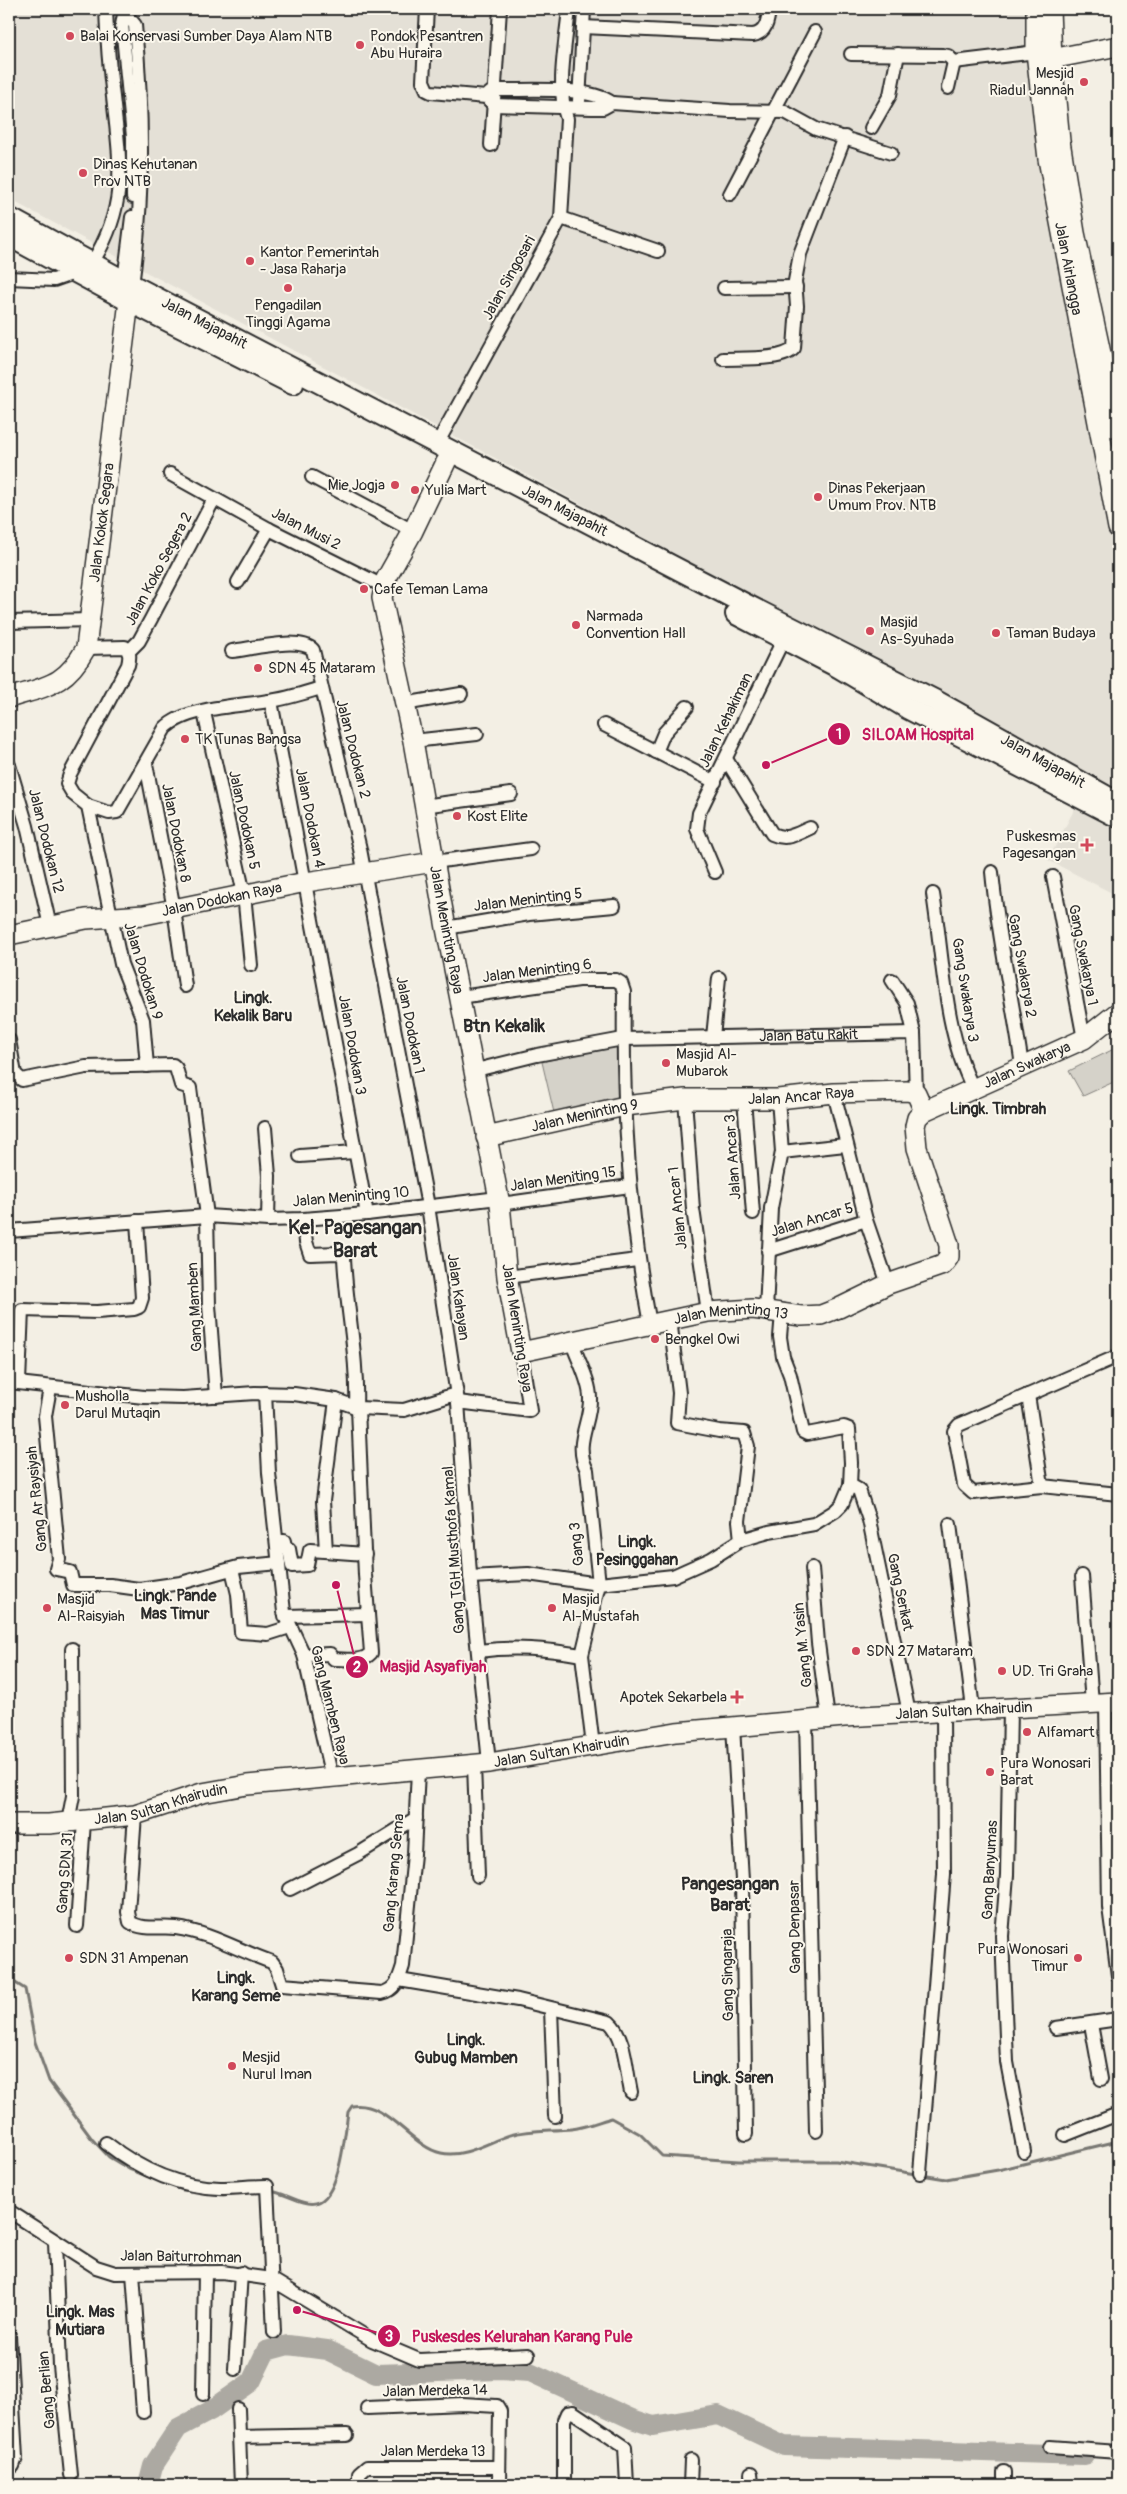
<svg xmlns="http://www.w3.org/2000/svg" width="1127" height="2494" font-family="Pangolin,sans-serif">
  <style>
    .built { fill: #e4e0d6 }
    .green { fill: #d5d2c9; stroke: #807e7a }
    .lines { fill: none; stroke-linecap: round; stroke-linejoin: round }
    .stream { stroke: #787772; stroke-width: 3 }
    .river { stroke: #aca9a2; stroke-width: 20 }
    .street-casing { stroke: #2b2b2b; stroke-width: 16 }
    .secondary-casing { stroke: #2b2b2b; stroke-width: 22 }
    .primary-casing { stroke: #2b2b2b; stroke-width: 24 }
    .street { stroke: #fbf7ec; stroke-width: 12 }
    .secondary { stroke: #fbf7ec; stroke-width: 19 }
    .primary { stroke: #fbf7ec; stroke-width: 20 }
    .poi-dot { fill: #d1495b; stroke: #fbf7ec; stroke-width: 2 }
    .labels { text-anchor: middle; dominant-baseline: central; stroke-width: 4; stroke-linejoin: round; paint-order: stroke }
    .poi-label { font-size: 15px; fill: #2b2b2b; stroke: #fbf7ec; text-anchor: start }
    .street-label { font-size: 15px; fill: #2b2b2b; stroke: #fbf7ec }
    .neighbourhood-label { font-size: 16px; font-weight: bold; fill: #2b2b2b; stroke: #fbf7ec }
    .quarter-label { font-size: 18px; font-weight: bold; fill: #2b2b2b; stroke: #fbf7ec }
    .district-label { font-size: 20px; font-weight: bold; fill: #2b2b2b; stroke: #fbf7ec }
    .leader { fill: none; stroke: #c2185b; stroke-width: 2 }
    .callout-dot { fill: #c2185b; stroke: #fbf7ec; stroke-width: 2 }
    .mark-label { font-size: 15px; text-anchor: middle; font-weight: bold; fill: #fff }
    .callout-label { font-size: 16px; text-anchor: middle; font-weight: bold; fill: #c2185b; stroke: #fbf7ec; stroke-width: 4; stroke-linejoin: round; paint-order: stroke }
  </style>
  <rect width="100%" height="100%" fill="#f3efe4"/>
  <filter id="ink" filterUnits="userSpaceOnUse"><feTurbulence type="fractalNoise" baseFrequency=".02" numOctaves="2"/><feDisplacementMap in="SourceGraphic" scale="10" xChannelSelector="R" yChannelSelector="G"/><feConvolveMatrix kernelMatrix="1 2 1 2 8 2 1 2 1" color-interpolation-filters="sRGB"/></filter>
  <g filter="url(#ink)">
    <path class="built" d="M9,9H1027L1024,50L1090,418L1118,549V790L9,199Z
      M1075,808L1118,831V881L1112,893L1048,860Z"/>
    <path class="green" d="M618,1043L623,1101L555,1117L542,1062Z
      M1118,1047V1080L1083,1096L1069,1071Z"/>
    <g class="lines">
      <path class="stream" d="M9,1979L25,1989L35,2042L49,2081L92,2139L109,2157L129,2169L183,2190L201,2192
        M271,2191C285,2193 304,2206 316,2203C340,2198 345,2133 348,2112L352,2106C387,2100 410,2146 441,2153C465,2158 488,2142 510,2135C530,2129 551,2131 571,2129C584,2128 598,2122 611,2118L640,2134L662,2156L739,2161H836L946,2179L998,2170L1118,2141
        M207,2193L223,2195L240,2193"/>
      <path class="river" d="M148,2485L153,2466L178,2428L210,2411L251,2382L266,2351L288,2345L327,2350L376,2374L499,2370L530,2372L632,2419L653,2426L718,2415L784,2446L1084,2455"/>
      <defs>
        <g id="street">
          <path d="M125,9L122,25L133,137V197"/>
          <path d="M427,9L423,81L427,90L431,92L486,97L494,105L592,108H603L612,103L730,111L785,112L816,129L891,153"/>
          <path d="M125,13L135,25C143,114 144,197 132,286"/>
          <path d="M583,27L753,35C766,33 768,21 769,9"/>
          <path d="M851,54L943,55L948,56L954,62L1036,52"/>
          <path d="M948,88L954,62"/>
          <path d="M489,94L494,90C527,91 586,85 612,103"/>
          <path d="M579,101L584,9"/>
          <path d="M871,128L890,95L898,54"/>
          <path d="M491,145L500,9"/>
          <path d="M730,194L815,32"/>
          <path d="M561,218L567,119C556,89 566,41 569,9"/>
          <path d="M92,263C129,204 120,162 113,97C109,67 107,38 106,9"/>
          <path d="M9,278L54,280L77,272"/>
          <path d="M124,281L132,217"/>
          <path d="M724,288L796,287"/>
          <path d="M723,359C740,358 784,361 794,348L797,306L795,281L800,254L845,137"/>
          <path d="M437,444L561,218L658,251"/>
          <path d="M170,474L269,529L383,586"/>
          <path d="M312,477L413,531"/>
          <path d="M238,582L269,529"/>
          <path d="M9,622L90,620"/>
          <path d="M86,648L125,647C130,652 130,657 128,665L70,774L67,784L73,794L88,806L121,964L143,1020L147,1066"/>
          <path d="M129,651L139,641L151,619L214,499"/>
          <path d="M232,651C251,649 300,636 313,650L360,849L428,1206L458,1402L470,1574L489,1763"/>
          <path d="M271,701L367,1214"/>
          <path d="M404,704L461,694"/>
          <path d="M204,712L244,894L251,965"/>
          <path d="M604,725L715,782"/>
          <path d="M413,741L477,734"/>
          <path d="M656,752L664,733L687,707"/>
          <path d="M726,759L772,834C787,841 796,834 810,828"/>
          <path d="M146,764L174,909L185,986"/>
          <path d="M9,765L27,826L50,926"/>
          <path d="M88,806L109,813L117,812L165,728C186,707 240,706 269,701C286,699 304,693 321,688"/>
          <path d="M423,806L511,794"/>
          <path d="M434,862L531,849"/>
          <path d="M715,872L697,829L699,813L783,640"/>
          <path d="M992,872C998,937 1013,1001 1022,1066"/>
          <path d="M1053,877L1084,1039"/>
          <path d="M933,894C943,956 944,1031 973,1088"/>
          <path d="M446,928L529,914L614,906"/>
          <path d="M892,980L907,1003L914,1033"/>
          <path d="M460,997L579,980H616L621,983L624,992C622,1104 629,1215 650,1324"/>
          <path d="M713,1037L719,978"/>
          <path d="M9,1040L15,1074L22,1080L86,1067L173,1065L176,1068L181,1085L190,1088L207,1216L209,1305L216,1396"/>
          <path id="s1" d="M472,1071L537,1055L623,1039L914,1033L916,1093"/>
          <path d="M834,1093L866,1220L888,1284"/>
          <path d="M685,1099L693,1209L708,1312"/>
          <path d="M744,1099L753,1213"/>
          <path d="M265,1128L269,1176L268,1220"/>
          <path d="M782,1152L845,1145"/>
          <path d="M300,1156L355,1152"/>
          <path d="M500,1204L630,1186"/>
          <path d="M303,1219L306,1242L310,1254L339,1253L344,1257C346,1307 358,1357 356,1407"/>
          <path d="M9,1231L207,1216L268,1220L303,1219L367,1214L498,1198"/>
          <path d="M768,1251L866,1220"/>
          <path d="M507,1277L637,1260"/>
          <path d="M766,1311L771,1208L782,1152L778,1099"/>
          <path d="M670,1319L679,1393L677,1423L719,1431L744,1433L748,1446L739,1521L741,1540"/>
          <path d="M572,1342C577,1359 590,1380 590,1398C591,1423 573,1443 587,1470L599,1584L582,1655L593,1746"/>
          <path d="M1118,1356L959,1425L954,1431L964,1485L973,1493L1042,1486L1118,1494"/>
          <path d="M9,1382L144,1397L183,1398L255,1393L294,1394L336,1400L358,1408L404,1410L456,1394"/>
          <path d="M19,1382L22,1310L97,1312L134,1309L139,1307L142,1298L137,1221"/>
          <path d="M50,1388L45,1416L59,1559L56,1569L70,1572L73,1585H110L139,1589L181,1583L238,1567L279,1563"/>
          <path d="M265,1393L269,1473L284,1612L304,1655L332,1778"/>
          <path d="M1028,1395L1042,1486"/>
          <path d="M458,1402L530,1411L521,1352"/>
          <path d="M850,1485L859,1490L869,1520L909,1713"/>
          <path d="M950,1524L973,1709"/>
          <path d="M279,1543L280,1541H284L285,1548L289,1549L292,1566L307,1565L310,1550L365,1554"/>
          <path d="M326,1551L323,1501L336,1400"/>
          <path d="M812,1568L818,1643L828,1718"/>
          <path d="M232,1569L238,1594L241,1632L268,1634L290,1627"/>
          <path d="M1082,1576L1092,1703"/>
          <path d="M470,1577L528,1574L599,1584L673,1576L711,1559L741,1540L769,1532L814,1524L835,1511L842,1504L850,1485L851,1463L849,1429L844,1427L807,1434L803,1432L790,1375L783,1357L780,1337L782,1313"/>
          <path d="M285,1616L368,1614"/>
          <path d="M478,1651C516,1646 545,1649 582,1655"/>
          <path d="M304,1655L330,1654L334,1659C346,1659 362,1663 371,1653L365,1575L358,1408"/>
          <path d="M1106,1703L1109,1907L1118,1976"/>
          <path d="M1010,1709L1007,1875L1002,1936L1007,2062L1024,2152"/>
          <path d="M806,1721L816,2131"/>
          <path d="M733,1726L742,1880L746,2134"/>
          <path d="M474,1764L478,1876"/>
          <path d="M135,1815L128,1912L130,1922C143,1931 162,1926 176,1928C211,1933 239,1951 272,1962L277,1969L282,1985L382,1993C396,1990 399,1979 403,1966L414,1854L418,1770"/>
          <path d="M68,1822L73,1796L72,1649"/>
          <path d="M290,1889L358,1854L416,1818"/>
          <path d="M77,1926L84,1821"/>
          <path d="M399,1980L518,2000L609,2022C626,2037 626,2070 631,2092"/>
          <path d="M551,2009L555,2116"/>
          <path d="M1091,2024L1101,2079"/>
          <path d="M1056,2028L1118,2019"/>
          <path d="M1065,2135L1118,2114"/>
          <path d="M106,2143C139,2169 178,2187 220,2188C236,2188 252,2186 267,2186L274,2332"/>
          <path d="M920,2173L944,1874L943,1711"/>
          <path d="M9,2211L96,2267L115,2273L222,2272L271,2279L372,2340L419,2360L528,2355"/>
          <path d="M55,2242L60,2366L71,2475"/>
          <path d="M133,2273L143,2412"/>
          <path d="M9,2335L16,2458L13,2466L9,2467"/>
          <path d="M235,2369L241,2273"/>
          <path d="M203,2394L205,2272"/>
          <path d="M367,2408L463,2404L497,2406L500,2411L499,2485"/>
          <path d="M238,2409L241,2485"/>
          <path d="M240,2437L347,2435"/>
          <path d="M1050,2447L1118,2452"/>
          <path d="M1004,2472V2485"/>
          <path d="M751,2473L752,2485"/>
          <path d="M359,2485V2474L367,2467H499"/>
          <path d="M564,2485V2420L567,2413L573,2412L625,2447L627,2485"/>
          <path d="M690,2485L691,2460"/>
        </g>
        <g id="secondary">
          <path id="s2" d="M1036,9V52L1048,159L1118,528"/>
          <path d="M1050,9L1052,60L1060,141L1075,233L1102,358L1113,427"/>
          <path d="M1041,61L1118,46"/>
          <path id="s3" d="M446,462L413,531L386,579L382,598L413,741L446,928L500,1204L507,1277L521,1352L708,1312L753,1309L801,1316L821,1315L839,1308L888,1284L943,1265L949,1257V1245L917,1148L915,1126L917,1118L924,1111L1084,1039L1118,1012"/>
          <path id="s4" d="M9,698C47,686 65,686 86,648L129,301"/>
          <path id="s5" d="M9,935L86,919L144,915L306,882L434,862"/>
          <path id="s6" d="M486,1137L625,1106L685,1099H778L834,1093L907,1091L916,1093L924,1111"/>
          <path id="s7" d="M9,1824H49L135,1815L202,1793L247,1785L489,1763L676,1732L844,1717L1118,1702"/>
        </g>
        <g id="primary">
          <path id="s8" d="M9,218L124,281L745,604L936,701L1118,803"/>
          <path d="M9,236L129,301L293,384"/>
          <path d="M736,614L838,667L907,708L1118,817"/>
        </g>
      </defs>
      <use href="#street" class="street-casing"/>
      <use href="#secondary" class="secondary-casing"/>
      <use href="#primary" class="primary-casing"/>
      <use href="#street" class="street"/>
      <use href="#secondary" class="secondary"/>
      <use href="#primary" class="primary"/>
    </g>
  </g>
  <g class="poi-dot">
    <circle cx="70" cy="36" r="5"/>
    <circle cx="360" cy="45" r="5"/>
    <circle cx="1084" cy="82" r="5"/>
    <circle cx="83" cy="173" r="5"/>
    <circle cx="250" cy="261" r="5"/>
    <circle cx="288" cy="288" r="5"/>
    <circle cx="395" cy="485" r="5"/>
    <circle cx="415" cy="490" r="5"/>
    <circle cx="818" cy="497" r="5"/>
    <circle cx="364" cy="589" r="5"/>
    <circle cx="576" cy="625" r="5"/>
    <circle cx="870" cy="631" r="5"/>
    <circle cx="996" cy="633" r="5"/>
    <circle cx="258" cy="668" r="5"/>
    <circle cx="185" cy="739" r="5"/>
    <circle cx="457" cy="816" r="5"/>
    <path d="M1084.5 837.5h5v5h5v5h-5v5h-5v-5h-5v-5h5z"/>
    <circle cx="666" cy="1063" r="5"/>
    <circle cx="655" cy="1339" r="5"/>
    <circle cx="65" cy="1405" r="5"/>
    <circle cx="47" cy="1608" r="5"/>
    <circle cx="552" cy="1608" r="5"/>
    <circle cx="856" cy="1651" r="5"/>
    <circle cx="1002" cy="1671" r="5"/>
    <path d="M734.5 1689.5h5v5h5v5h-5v5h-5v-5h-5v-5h5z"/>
    <circle cx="1027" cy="1732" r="5"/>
    <circle cx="990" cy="1772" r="5"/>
    <circle cx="69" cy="1958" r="5"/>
    <circle cx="1078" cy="1958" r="5"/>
    <circle cx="232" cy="2066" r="5"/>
  </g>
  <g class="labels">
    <g class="poi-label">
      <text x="80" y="36">Balai Konservasi Sumber Daya Alam NTB</text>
      <text x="370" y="36">Pondok Pesantren<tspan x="370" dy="17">Abu Huraira</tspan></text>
      <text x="1074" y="73" text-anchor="end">Mesjid<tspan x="1074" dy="17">Riadul Jannah</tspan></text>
      <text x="93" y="164">Dinas Kehutanan<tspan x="93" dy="17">Prov NTB</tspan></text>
      <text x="260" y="252">Kantor Pemerintah<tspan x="260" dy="17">- Jasa Raharja</tspan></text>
      <text x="288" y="305" text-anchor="middle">Pengadilan<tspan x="288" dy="17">Tinggi Agama</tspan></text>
      <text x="385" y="485" text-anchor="end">Mie Jogja</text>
      <text x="828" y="488">Dinas Pekerjaan<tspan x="828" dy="17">Umum Prov. NTB</tspan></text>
      <text x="425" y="490">Yulia Mart</text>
      <text x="374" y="589">Cafe Teman Lama</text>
      <text x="586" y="616">Narmada<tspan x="586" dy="17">Convention Hall</tspan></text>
      <text x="880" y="622">Masjid<tspan x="880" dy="17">As-Syuhada</tspan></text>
      <text x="1006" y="633">Taman Budaya</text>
      <text x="268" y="668">SDN 45 Mataram</text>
      <text x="195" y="739">TK Tunas Bangsa</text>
      <text x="467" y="816">Kost Elite</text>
      <text x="1076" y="836" text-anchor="end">Puskesmas<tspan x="1076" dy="17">Pagesangan</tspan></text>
      <text x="676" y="1054">Masjid Al-<tspan x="676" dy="17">Mubarok</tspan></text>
      <text x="665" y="1339">Bengkel Owi</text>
      <text x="75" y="1396">Musholla<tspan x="75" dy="17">Darul Mutaqin</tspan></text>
      <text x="57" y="1599">Masjid<tspan x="57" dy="17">Al-Raisyiah</tspan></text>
      <text x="562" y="1599">Masjid<tspan x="562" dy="17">Al-Mustafah</tspan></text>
      <text x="866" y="1651">SDN 27 Mataram</text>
      <text x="1012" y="1671">UD. Tri Graha</text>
      <text x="727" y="1697" text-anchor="end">Apotek Sekarbela</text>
      <text x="1037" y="1732">Alfamart</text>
      <text x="1000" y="1763">Pura Wonosari<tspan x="1000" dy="17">Barat</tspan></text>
      <text x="1068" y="1949" text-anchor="end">Pura Wonosari<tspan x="1068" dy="17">Timur</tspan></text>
      <text x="79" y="1958">SDN 31 Ampenan</text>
      <text x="242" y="2057">Mesjid<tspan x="242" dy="17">Nurul Iman</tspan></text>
    </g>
    <g class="street-label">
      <text stroke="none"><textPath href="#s2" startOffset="262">Jalan Airlangga</textPath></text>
      <text transform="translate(509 278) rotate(-61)">Jalan Singosari</text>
      <text stroke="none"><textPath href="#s8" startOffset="222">Jalan Majapahit</textPath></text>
      <text stroke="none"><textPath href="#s8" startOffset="628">Jalan Majapahit</textPath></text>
      <text stroke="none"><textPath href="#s4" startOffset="222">Jalan Kokok Segara</textPath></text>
      <text transform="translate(306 529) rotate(27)">Jalan Musi 2</text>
      <text transform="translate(159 569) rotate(-62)">Jalan Koko Segera 2</text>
      <text transform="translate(726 720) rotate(-64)">Jalan Kehakiman</text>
      <text transform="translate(353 749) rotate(76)">Jalan Dodokan 2</text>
      <text stroke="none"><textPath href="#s8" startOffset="1168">Jalan Majapahit</textPath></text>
      <text transform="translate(310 818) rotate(79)">Jalan Dodokan 4</text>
      <text transform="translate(244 820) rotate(78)">Jalan Dodokan 5</text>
      <text transform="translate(176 833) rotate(79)">Jalan Dodokan 8</text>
      <text transform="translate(46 841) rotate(76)">Jalan Dodokan 12</text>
      <text stroke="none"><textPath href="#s5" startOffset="216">Jalan Dodokan Raya</textPath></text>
      <text transform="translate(528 900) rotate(-7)">Jalan Meninting 5</text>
      <text stroke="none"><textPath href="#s3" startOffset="489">Jalan Meninting Raya</textPath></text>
      <text transform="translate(1083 955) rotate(79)">Gang Swakarya 1</text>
      <text transform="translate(1022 966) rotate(80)">Gang Swakarya 2</text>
      <text transform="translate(143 971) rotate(73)">Jalan Dodokan 9</text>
      <text transform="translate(537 971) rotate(-7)">Jalan Meninting 6</text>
      <text transform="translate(965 990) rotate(81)">Gang Swakarya 3</text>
      <text transform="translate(410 1025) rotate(79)">Jalan Dodokan 1</text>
      <text stroke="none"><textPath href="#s1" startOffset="340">Jalan Batu Rakit</textPath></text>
      <text transform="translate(352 1045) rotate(80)">Jalan Dodokan 3</text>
      <text stroke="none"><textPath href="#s3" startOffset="1632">Jalan Swakarya</textPath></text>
      <text stroke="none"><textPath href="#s6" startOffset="319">Jalan Ancar Raya</textPath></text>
      <text stroke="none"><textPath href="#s6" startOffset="101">Jalan Meninting 9</textPath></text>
      <text transform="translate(733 1157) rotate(-94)">Jalan Ancar 3</text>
      <text transform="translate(563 1179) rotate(-8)">Jalan Meniting 15</text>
      <text transform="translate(351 1197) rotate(-5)">Jalan Meninting 10</text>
      <text transform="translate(678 1208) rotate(-96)">Jalan Ancar 1</text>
      <text transform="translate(812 1220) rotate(-17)">Jalan Ancar 5</text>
      <text transform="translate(458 1297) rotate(82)">Jalan Kahayan</text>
      <text transform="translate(195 1307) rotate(-93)">Gang Mamben</text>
      <text stroke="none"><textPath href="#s3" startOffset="1132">Jalan Meninting 13</textPath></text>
      <text transform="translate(517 1328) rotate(81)">Jalan Meninting Raya</text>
      <text transform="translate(37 1499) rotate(-96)">Gang Ar Raysiyah</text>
      <text transform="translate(577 1544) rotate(-96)">Gang 3</text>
      <text transform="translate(454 1550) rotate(-94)">Gang TGH Musthofa Kamal</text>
      <text transform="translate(900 1592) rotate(78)">Gang Serikat</text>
      <text transform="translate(803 1645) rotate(-96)">Gang M. Yasin</text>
      <text transform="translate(330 1705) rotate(76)">Gang Mamben Raya</text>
      <text stroke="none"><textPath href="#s7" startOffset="964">Jalan Sultan Khairudin</textPath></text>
      <text stroke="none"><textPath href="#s7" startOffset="559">Jalan Sultan Khairudin</textPath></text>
      <text stroke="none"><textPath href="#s7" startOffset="154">Jalan Sultan Khairudin</textPath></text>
      <text transform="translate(990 1870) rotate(-87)">Gang Banyumas</text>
      <text transform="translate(65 1873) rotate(-86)">Gang SDN 31</text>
      <text transform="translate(394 1873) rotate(-85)">Gang Karang Sema</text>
      <text transform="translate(795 1927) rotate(-91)">Gang Denpasar</text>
      <text transform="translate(728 1975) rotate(-91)">Gang Singaraja</text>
      <text transform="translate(181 2257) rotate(1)">Jalan Baiturrohman</text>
      <text transform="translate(47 2390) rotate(-95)">Gang Berlian</text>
      <text transform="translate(435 2391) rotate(-1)">Jalan Merdeka 14</text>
      <text x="433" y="2451">Jalan Merdeka 13</text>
    </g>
    <g class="neighbourhood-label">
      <text x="253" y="998">Lingk.<tspan x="253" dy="18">Kekalik Baru</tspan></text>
      <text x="998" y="1109">Lingk. Timbrah</text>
      <text x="637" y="1542">Lingk.<tspan x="637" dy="18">Pesinggahan</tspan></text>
      <text x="175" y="1596">Lingk. Pande<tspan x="175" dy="18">Mas Timur</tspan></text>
      <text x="236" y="1978">Lingk.<tspan x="236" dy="18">Karang Seme</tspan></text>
      <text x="466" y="2040">Lingk.<tspan x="466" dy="18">Gubug Mamben</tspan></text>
      <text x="733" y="2078">Lingk. Saren</text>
      <text x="80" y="2312">Lingk. Mas<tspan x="80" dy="18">Mutiara</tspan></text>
    </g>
    <g class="quarter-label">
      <text x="504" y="1026">Btn Kekalik</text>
      <text x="730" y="1884">Pangesangan<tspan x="730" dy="21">Barat</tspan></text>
    </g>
    <g class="district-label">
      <text x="355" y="1227">Kel. Pagesangan<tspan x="355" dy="23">Barat</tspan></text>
    </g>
  </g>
  <path class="leader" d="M766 765L839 734M336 1585L357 1667M297 2310L389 2336"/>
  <g class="callout-dot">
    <circle cx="766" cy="765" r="5"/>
    <circle cx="336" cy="1585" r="5"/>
    <circle cx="297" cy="2310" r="5"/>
    <circle cx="839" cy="734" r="12"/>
    <circle cx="357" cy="1667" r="12"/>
    <circle cx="389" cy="2336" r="12"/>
  </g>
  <g class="mark-label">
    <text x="839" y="739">1</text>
    <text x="357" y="1672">2</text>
    <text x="389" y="2341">3</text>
  </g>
  <g class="callout-label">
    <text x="918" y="740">SILOAM Hospital</text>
    <text x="433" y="1672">Masjid Asyafiyah</text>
    <text x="522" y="2342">Puskesdes Kelurahan Karang Pule</text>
  </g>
  <rect width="1127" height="2494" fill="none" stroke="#fbf7ec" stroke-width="30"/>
  <rect x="15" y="15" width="1097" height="2464" fill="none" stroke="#2b2b2b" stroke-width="2" filter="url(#ink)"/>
</svg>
